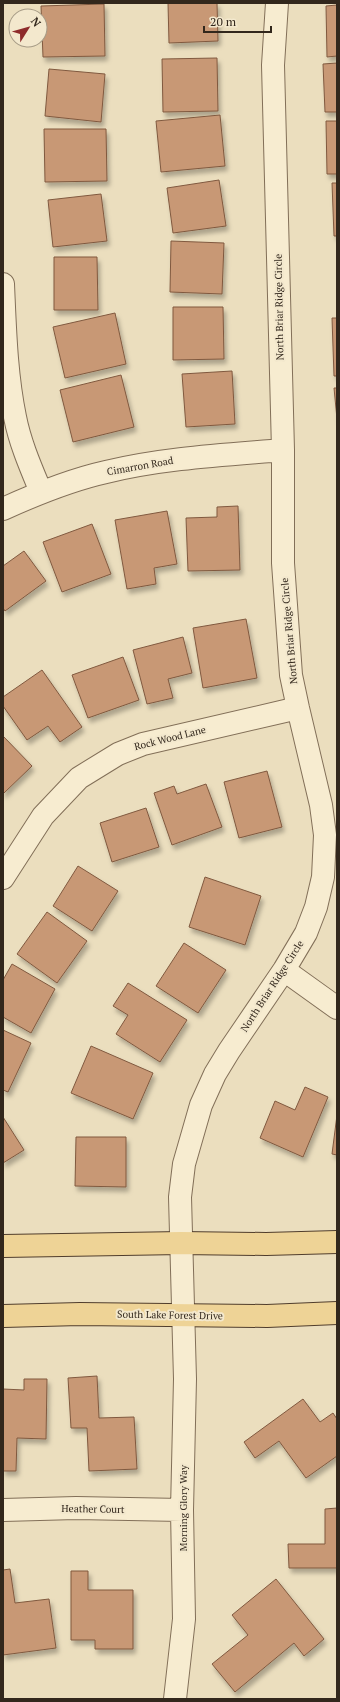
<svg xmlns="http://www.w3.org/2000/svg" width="340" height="1702" font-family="'PT Serif',serif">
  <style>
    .building { fill: #c89875; stroke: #80593f; filter: url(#shadow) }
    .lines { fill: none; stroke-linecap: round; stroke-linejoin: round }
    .minor-casing { stroke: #826f58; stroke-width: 24 }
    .major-casing { stroke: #503d2c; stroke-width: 24 }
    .minor { stroke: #f7ecd0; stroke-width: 22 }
    .major { stroke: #eed396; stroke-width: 22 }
    .labels { text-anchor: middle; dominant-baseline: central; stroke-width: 4; stroke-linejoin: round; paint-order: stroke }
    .street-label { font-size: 10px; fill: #32271c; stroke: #f3e8cd }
  </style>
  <defs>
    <filter id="shadow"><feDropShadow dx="2.5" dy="4.5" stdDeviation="2" flood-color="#0004"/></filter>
  </defs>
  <rect width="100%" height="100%" fill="#ebdebe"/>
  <path class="building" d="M168,3H217L218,41L169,43Z
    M104,4L105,56L43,57L41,6Z
    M337,5V56L327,57L326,6Z
    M217,58L218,111L163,112L162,59Z
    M337,63V112H325L323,64Z
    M49,69L105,74L101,122L45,116Z
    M220,115L225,166L161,172L156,121Z
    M326,121H337V174H327Z
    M44,129H106L107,181L45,182Z
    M219,180L226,226L173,233L167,188Z
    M332,183H337V236H334Z
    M101,194L107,241L53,247L48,200Z
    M171,241L224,243L222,294L170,292Z
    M54,257H97L98,310H54Z
    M173,307H223L224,359L173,360Z
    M115,313L126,364L65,378L53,327Z
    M332,318H337V376H334Z
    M232,371L235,424L186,427L182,374Z
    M121,375L134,427L73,442L60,390Z
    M334,388H337V419Z
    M238,506L240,570L188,571L186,518L217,517V507Z
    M167,511L177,564L154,568L156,584L127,589L115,520Z
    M92,524L111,574L62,592L43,542Z
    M24,551L46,581L5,611L3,608V566Z
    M246,619L257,678L203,688L193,628Z
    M183,637L192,673L168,679L173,698L147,704L133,650Z
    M123,657L139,700L88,718L72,675Z
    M42,670L82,727L60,742L48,726L27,740L3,706V697Z
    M3,736L32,766L3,794Z
    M267,771L282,827L239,838L224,782Z
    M206,784L222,827L172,845L154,793L174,786L177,794Z
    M146,808L159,847L112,862L100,823Z
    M78,866L118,891L92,931L53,906Z
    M205,877L261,896L245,945L189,927Z
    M47,912L87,941L57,983L17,954Z
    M184,943L226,970L198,1013L156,986Z
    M12,964L55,989L31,1033L3,1017V980Z
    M128,983L187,1020L160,1062L116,1034L128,1015L113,1006Z
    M3,1030L31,1043L8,1092L3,1090Z
    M91,1046L153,1073L133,1119L71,1093Z
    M305,1087L328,1097L303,1157L260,1138L275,1101L295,1110Z
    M337,1115V1155L332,1154Z
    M3,1117L24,1150L3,1163Z
    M76,1137H126V1187L75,1186Z
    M97,1376L99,1418L134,1417L137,1469L89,1471L87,1428H71L68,1378Z
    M24,1379H47L46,1439L17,1438L16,1471H3V1389L24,1390Z
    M303,1399L320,1422L333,1413L337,1419V1456L306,1478L279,1441L255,1458L244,1442Z
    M337,1508V1568H289L288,1544H325V1509Z
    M10,1569L15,1603L49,1599L56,1648L3,1655V1570Z
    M71,1571H88V1590H133V1649H95V1640H71Z
    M276,1579L324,1639L304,1656L294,1643L235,1692L212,1664L248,1635L232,1615Z"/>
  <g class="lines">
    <defs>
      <path id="minor" d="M3,284C5,328 6,373 15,417C20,443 31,468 41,492
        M3,509C36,494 70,480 106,472C164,458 224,455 283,450
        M3,878L43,816L79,778L118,754L143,744L298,708
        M284,970L337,1008
        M3,1510L76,1508L182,1510
        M175,1699L184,1619L182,1510L185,1379L180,1197L184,1164L201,1105L215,1074L229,1051L284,970L306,933L316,907L323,877L325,835L321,805L298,708L291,675L283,563V450L273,65L277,3"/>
      <path id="major" d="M3,1246L181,1243L266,1244L337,1242
        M3,1316L80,1314L267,1316L337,1313"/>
    </defs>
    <use href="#minor" class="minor-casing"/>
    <use href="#major" class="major-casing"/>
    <use href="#minor" class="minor"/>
    <use href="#major" class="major"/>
  </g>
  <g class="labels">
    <g class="street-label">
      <text transform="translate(279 307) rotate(-91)">North Briar Ridge Circle</text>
      <text transform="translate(140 466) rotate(-10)">Cimarron Road</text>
      <text transform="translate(289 631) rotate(-95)">North Briar Ridge Circle</text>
      <text transform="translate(170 738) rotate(-14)">Rock Wood Lane</text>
      <text transform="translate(272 986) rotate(-57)">North Briar Ridge Circle</text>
      <text transform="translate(170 1315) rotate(1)">South Lake Forest Drive</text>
      <text transform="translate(183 1508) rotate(-90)">Morning Glory Way</text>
      <text transform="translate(93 1509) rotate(1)">Heather Court</text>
    </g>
  </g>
  <rect width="340" height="1702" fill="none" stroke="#32271c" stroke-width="8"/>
  <g transform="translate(28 28) rotate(53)"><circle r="19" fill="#f3e8cd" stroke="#a69b86"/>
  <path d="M0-3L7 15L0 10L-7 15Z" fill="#8e2b2b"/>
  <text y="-6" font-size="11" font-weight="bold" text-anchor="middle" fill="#32271c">N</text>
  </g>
  <path d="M204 26v6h67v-6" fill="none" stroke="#32271c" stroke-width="2"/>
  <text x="210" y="26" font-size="12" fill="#32271c" stroke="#f3e8cd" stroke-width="3" paint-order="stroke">20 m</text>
</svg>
